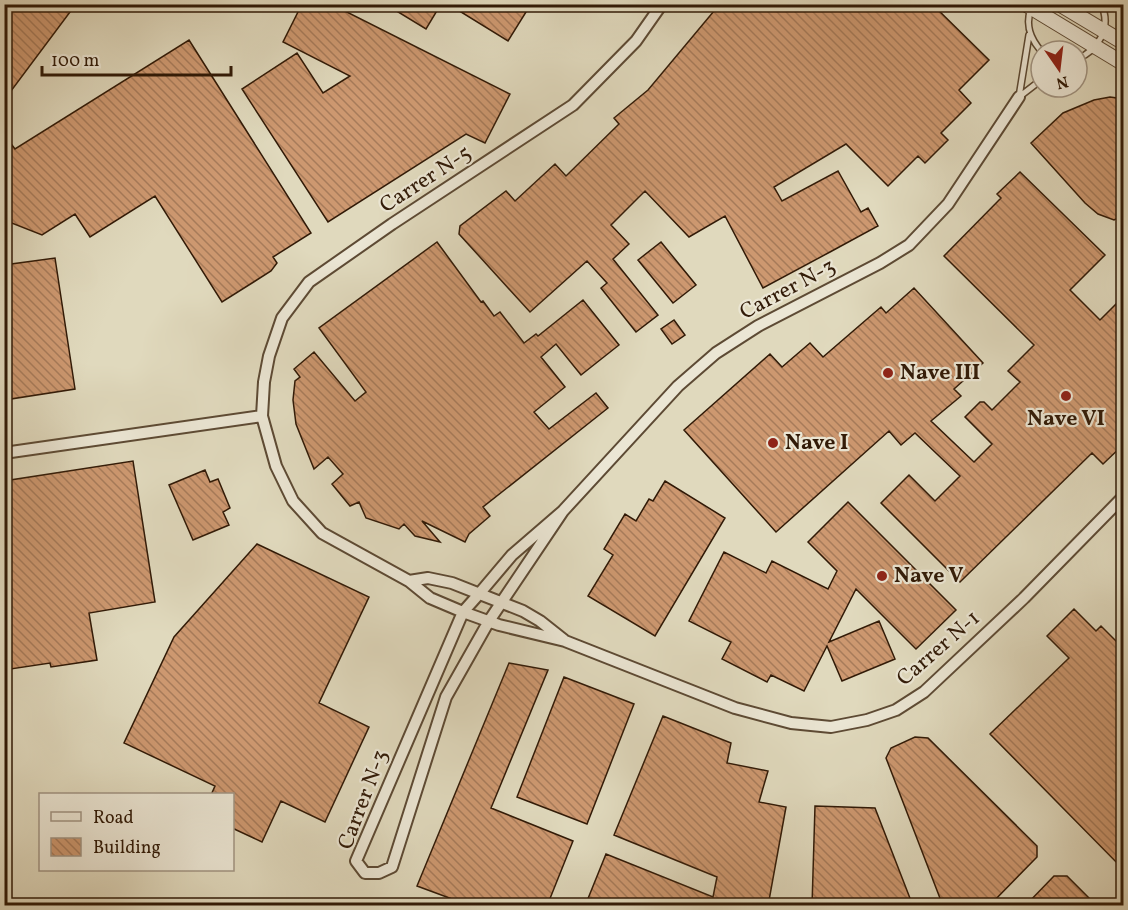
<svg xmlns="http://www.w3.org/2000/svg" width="1128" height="910" font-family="Vollkorn,serif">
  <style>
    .building { fill: url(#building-back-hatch); stroke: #311a07; stroke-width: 1.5 }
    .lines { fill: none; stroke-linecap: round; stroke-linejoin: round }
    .service-casing { stroke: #5d4a34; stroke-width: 8 }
    .minor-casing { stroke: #5d4a34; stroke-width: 14 }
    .tertiary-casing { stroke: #5d4a34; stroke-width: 16 }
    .service { stroke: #ebe6d4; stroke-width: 5 }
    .minor { stroke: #ebe6d4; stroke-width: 10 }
    .tertiary { stroke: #ebe6d4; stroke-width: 14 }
    .poi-dot { fill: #8f2418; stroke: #ebe6d4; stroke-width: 2 }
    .labels { text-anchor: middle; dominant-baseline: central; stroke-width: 4.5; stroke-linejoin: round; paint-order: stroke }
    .street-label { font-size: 22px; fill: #311a07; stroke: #ebe6d4 }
    .poi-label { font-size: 22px; font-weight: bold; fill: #311a07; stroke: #ebe6d4; text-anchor: start }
  </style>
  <defs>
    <pattern id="building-back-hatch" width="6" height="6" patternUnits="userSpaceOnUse" patternTransform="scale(1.5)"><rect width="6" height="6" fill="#cd9870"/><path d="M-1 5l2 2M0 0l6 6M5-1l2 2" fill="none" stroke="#a77b5a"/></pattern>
  </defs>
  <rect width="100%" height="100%" fill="#e0d9bd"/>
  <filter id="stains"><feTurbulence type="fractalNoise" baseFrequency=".00333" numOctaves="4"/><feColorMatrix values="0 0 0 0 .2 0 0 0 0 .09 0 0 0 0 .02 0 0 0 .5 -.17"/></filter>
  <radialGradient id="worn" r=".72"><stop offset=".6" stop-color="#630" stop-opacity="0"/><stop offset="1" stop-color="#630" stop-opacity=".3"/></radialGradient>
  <path class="building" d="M4,4H76L11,91L4,86Z
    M302,4H331L510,94L485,143L466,134L328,222L242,89L297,53L323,93L350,76L283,42Z
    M385,4H441L426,29Z
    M448,4H531L508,41Z
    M708,4H932L989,60L959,90L971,103L941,133L948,140L925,163L918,156L888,186L846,144L774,187L782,201L838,171L861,212L868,208L878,226L830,252L763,288L725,216L689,237L645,191L611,225L629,244L613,259L658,315L636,332L601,288L607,283L587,261L530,312L459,234L460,226L506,191L515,201L555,164L566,176L619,124L614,118L648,90L714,11Z
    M189,40L311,233L273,257L277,263L271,271L222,302L155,196L90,237L75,214L42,235L4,220V150L12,145L15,149Z
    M1110,97L1124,99V215L1114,220L1098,214L1085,203L1031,143L1063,113L1094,100Z
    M1020,172L1105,255L1070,290L1100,320L1124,296V444L1103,464L1092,453L960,582L881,503L909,475L935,501L960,476L915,433L901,445L889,431L776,532L684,430L770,354L782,367L810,343L823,357L881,307L886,313L914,288L983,363L954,389L961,396L931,421L974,462L992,444L965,417L980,402H984L992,410L1020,382L1008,371L1034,345L944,256L1001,198L997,194Z
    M437,242L481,302L483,301L494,316L500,312L524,343L536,334L538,336L583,300L619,345L581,375L556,344L541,357L565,387L534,412L549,429L596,393L608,408L483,507L490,516L469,534L465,542L422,521L440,542L415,536L404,524L399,529L366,518L359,502L350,506L332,484L343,474L328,457L314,469L296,424L293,400L295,381L300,377L294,369L314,352L355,401L366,392L319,328Z
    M661,242L696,285L673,303L638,260Z
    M55,258L75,389L4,400V265Z
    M674,320L685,335L672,344L661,329Z
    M133,461L155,602L89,613L97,660L51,667L50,663L4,670V481Z
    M205,470L210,482L218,479L230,508L223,512L229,525L193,540L169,485Z
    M665,481L725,518L655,636L588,596L613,555L604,549L625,514L636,521L649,499L653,501Z
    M848,502L956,610L916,649L856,589L829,642L879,621L895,659L842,681L827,646L804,691L771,675L767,682L722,659L731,642L689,621L724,552L766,573L772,561L828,589L837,571L808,542Z
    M257,544L369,597L319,703L369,727L325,822L281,801L262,842L232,828V795H211L215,786L124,743L174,637Z
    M1074,609L1096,631L1101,626L1124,649V870L990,734L1069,658L1047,636Z
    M509,663L548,670L491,808L573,841L547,906H471L417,886Z
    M564,677L634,704L587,824L517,797Z
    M663,716L731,743L727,763L768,771L759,802L786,807L768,906H585L606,854L713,897L717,877L614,835Z
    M915,737L928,738L1037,846V857L989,906H943L886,758L891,748Z
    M815,806L875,808L913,906H812Z
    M1054,876H1067L1097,906H1025Z"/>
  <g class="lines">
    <defs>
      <path id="service" d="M1031,9C1025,25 1030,38 1041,51
        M1077,59C1099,50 1112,27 1101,4
        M1019,97L1029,35
        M1019,97L1041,80"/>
      <path id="minor" d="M662,4L636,41L573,105L392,224L309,282L282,318L269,356L264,382L262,416L276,466L293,501L322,533L409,581L430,598L463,612L499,625L565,641L735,708L791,723L831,727L867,720L896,710L924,692L1024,598L1124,496
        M4,453L262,416
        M563,511L489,621L446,697L392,867L379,873H365L356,861L463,612L479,594L512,555L563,511L678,386L716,353L758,326L880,263L909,245L948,204L1019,97
        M409,581L428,578L452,583L523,611L540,621L564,640"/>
      <path id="tertiary" d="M1025,4L1124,64
        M1059,4L1124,43"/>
    </defs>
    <use href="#service" class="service-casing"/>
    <use href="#minor" class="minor-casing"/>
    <use href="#tertiary" class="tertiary-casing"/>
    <use href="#service" class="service"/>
    <use href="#minor" class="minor"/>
    <use href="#tertiary" class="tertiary"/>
  </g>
  <g class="poi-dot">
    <circle cx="888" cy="373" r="6"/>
    <circle cx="1066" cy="396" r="6"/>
    <circle cx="773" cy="443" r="6"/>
    <circle cx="882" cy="576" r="6"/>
  </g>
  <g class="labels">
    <g class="street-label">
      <text transform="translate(426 180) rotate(-33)">Carrer N-5</text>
      <text transform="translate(788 290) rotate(-28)">Carrer N-3</text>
      <text transform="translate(939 649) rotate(-41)">Carrer N-1</text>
      <text transform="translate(364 800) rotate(-69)">Carrer N-3</text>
    </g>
    <g class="poi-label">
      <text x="900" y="373">Nave III</text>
      <text x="1066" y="419" text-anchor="middle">Nave VI</text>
      <text x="785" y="443">Nave I</text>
      <text x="894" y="576">Nave V</text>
    </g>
  </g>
  <rect width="1128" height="910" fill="none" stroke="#e0d9bd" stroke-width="24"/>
  <rect x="6" y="6" width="1116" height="898" fill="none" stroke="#311a07" stroke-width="3"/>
  <rect x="12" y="12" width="1104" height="886" fill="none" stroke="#311a07" stroke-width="1.5"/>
  <rect x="39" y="793" width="195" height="78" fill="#ebe6d4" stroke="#a19482" stroke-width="1.5"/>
  <rect x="51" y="812" width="30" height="9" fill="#ebe6d4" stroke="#a19482" stroke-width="1.5"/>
  <text x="93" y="823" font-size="18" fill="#311a07">Road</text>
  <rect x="51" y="838" width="30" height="18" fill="url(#building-back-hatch)" stroke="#a19482" stroke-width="1.5"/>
  <text x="93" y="853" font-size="18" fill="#311a07">Building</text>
  <g transform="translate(1059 69) rotate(166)"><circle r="28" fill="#ebe6d4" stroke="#a19482" stroke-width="1.5"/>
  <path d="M0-4.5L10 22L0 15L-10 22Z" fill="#8f2418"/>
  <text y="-9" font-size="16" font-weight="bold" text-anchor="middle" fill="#311a07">N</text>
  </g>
  <path d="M42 66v9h189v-9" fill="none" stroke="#311a07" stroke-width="3"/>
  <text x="51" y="66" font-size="18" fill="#311a07" stroke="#ebe6d4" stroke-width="4.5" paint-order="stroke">100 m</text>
  <rect width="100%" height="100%" filter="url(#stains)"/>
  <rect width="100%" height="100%" fill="url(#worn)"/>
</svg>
